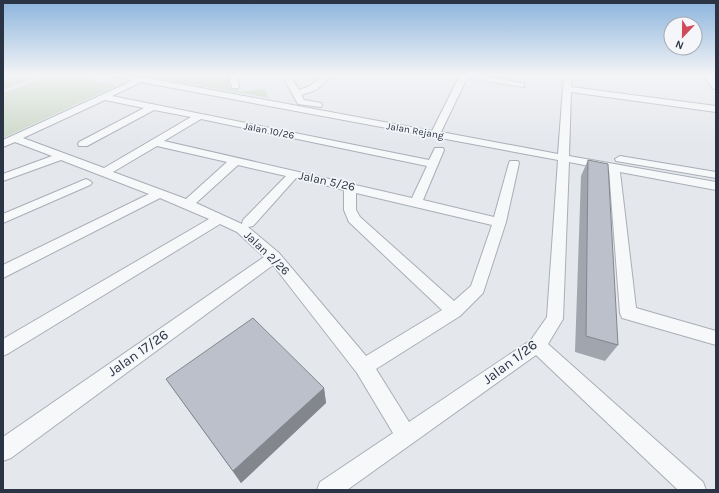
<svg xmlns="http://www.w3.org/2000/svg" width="719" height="493" font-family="Karla,sans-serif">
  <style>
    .green { fill: #c9d6c5 }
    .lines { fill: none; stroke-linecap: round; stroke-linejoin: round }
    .minor-casing { stroke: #a9aeb7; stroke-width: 2 }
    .minor { fill: #f7f8fa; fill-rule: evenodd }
    .wall { fill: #a1a5ae }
    .shaded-wall { fill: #83868d }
    .building { fill: #bbc0ca; stroke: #83868d }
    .labels { text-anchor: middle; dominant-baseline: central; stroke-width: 3.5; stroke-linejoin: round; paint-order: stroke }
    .far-street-label { font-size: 10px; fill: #2b3445; stroke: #f4f6f9 }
    .street-label { font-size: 12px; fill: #2b3445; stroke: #f4f6f9 }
    .near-street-label { font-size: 14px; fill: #2b3445; stroke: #f4f6f9 }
  </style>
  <rect width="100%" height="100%" fill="#e4e7ec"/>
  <path class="green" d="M3,75H44L6,89L3,88Z
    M52,75H73L116,86L3,138V93Z
    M157,75H227L230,88H238L239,92L264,89L269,98L155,78Z"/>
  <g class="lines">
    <defs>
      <path id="minor" d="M110,75L142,77L432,131L460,75H480L521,83H524V87L467,78L441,132L558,154L564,75H572L571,87L716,106V112L571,92L569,156L716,182V190L620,172L636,308L716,331V345L622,318L620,313L609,170L569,162L563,319L548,344L703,482L706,490H678L536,355L347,490H317L320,482L393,433L357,373L273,265L11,458L3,461V437L264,257L237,232L220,224L9,353L3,356V339L209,219L160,198L3,278V265L149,194L61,160L3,181V174L52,156L15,142L3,147V140L132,81ZM141,82L558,160L547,317L531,340L409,422L376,369L460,316L483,293L506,222L519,163L518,161H510L509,163L494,217L423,200L444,150L443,148H435L429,160L112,96ZM105,100L144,108L79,142L78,144L79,146H87L154,110L191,117L104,168L23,138ZM201,119L427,166L412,198L164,141ZM157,146L227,162L186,199L113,172ZM238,165L286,176L243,220L242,224L196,203ZM296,178L344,190V210L349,222L442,310L366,356L279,253L248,227L253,226ZM356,193L492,225L471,286L454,301L360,217L356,210Z
        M228,75H236L239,86L238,88H232Z
        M282,75H290L299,90L310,86L323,75H332L316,90L301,95L304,100L321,103L322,105L321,107L298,104Z
        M704,75H712L716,81V89H713Z
        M620,156L716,172V178L616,161L615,159Z
        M86,179L90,181L92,183L90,185L3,223V214Z"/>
    </defs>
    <use href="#minor" class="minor-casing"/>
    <use href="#minor" class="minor"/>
  </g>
  <path class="wall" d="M588,160L618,345L605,361L575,352L581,176Z
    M166,379L324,388L326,403L241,483Z"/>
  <path class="shaded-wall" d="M324,388L326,403L241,483L233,471Z"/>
  <path class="building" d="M588,160L608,164L618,345L586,336Z
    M253,318L324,388L233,471L166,379Z"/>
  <linearGradient id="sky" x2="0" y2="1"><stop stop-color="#8bb4dd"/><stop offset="0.52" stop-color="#f3f4f6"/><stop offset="1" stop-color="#f3f4f6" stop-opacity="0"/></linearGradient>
  <rect width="719" height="144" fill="url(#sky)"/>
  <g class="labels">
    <g class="far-street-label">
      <text transform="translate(269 131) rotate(11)">Jalan 10/26</text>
      <text transform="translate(415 131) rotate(10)">Jalan Rejang</text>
    </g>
    <g class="street-label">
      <text transform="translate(327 181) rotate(12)">Jalan 5/26</text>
      <text transform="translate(267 253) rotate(44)">Jalan 2/26</text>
    </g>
    <g class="near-street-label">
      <text transform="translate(138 353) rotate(-35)">Jalan 17/26</text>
      <text transform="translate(510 362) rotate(-37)">Jalan 1/26</text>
    </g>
  </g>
  <rect width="719" height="493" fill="none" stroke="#2b3445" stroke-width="8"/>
  <g transform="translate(683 36) rotate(202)"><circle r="19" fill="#f4f6f9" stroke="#a4a8b1"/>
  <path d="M0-3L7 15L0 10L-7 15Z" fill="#d1495b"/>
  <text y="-6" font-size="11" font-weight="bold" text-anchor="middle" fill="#2b3445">N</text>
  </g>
</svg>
